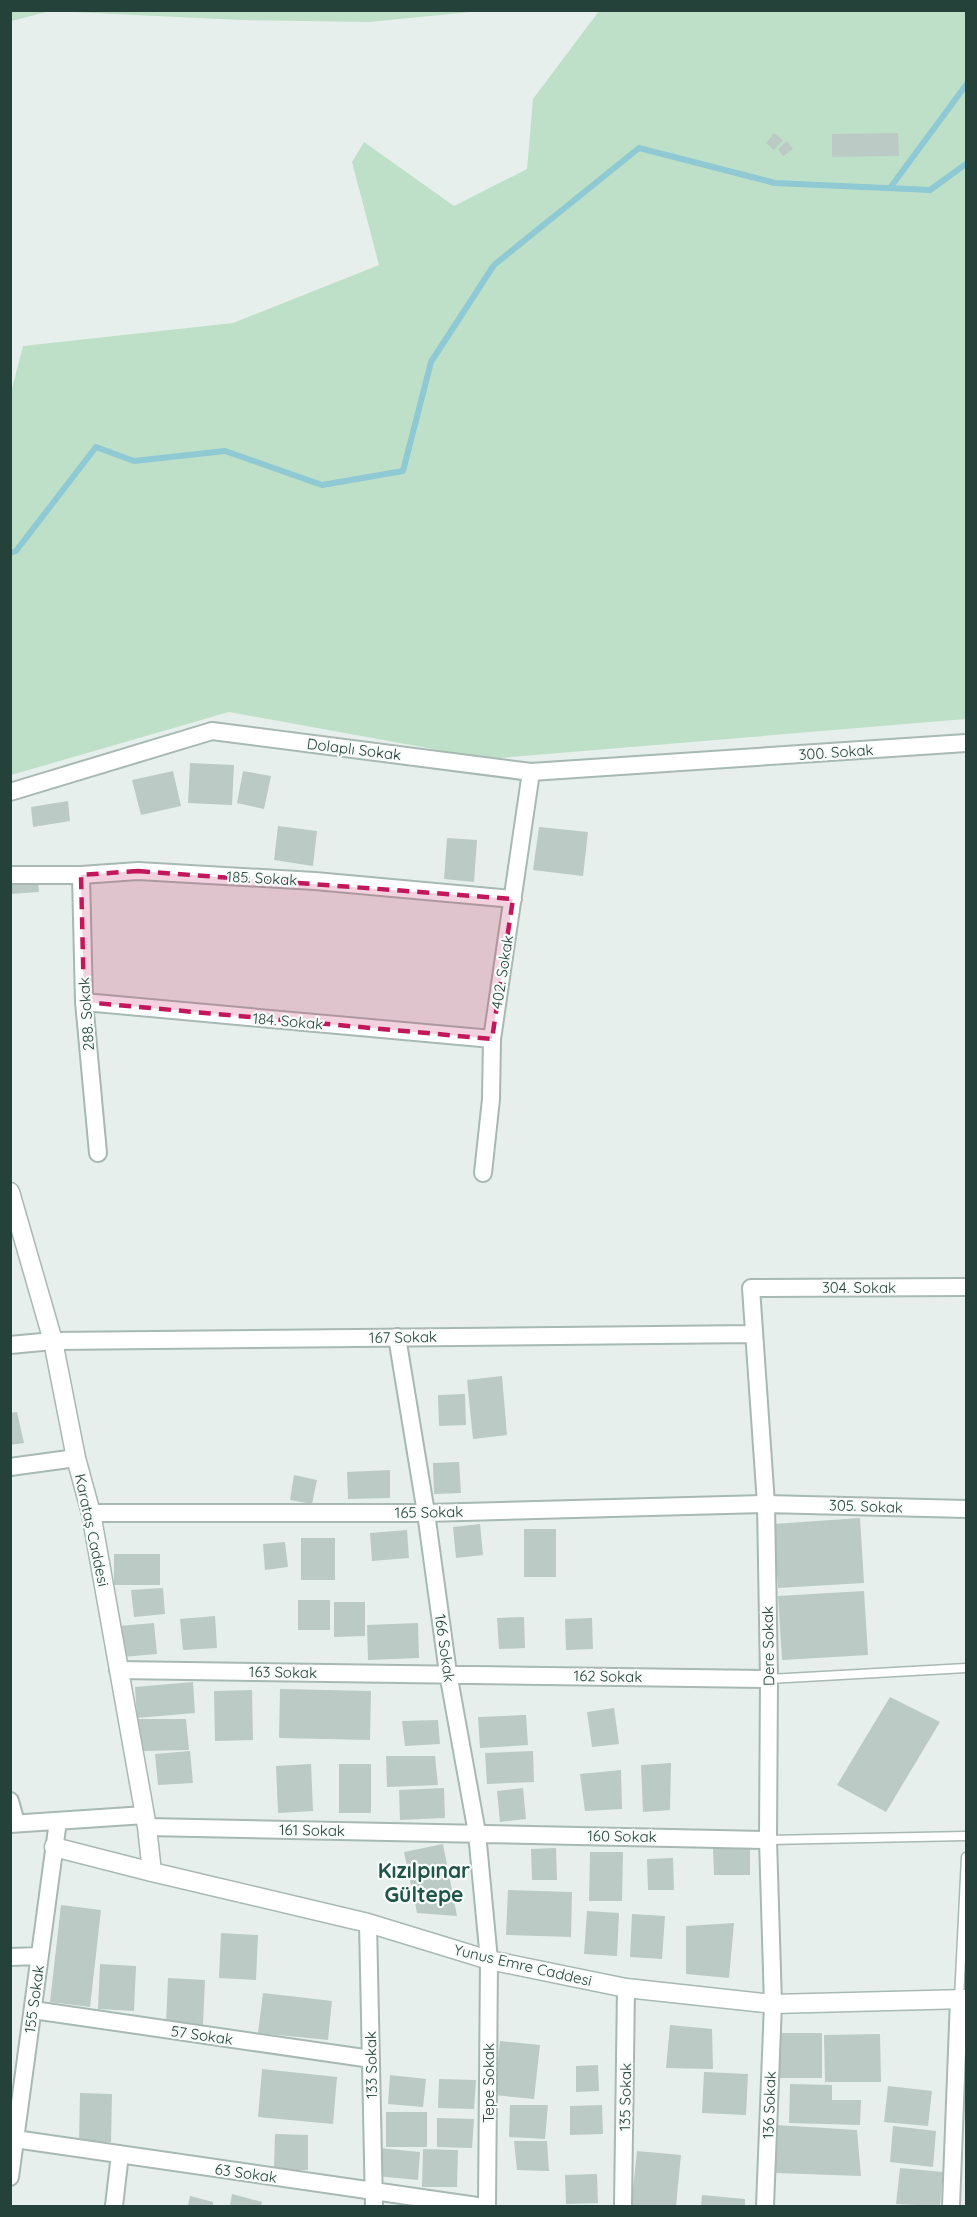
<svg xmlns="http://www.w3.org/2000/svg" width="977" height="2217" font-family="Quicksand,sans-serif">
  <style>
    .green { fill: #bfe0c8 }
    .lines { fill: none; stroke-linecap: round; stroke-linejoin: round }
    .stream { stroke: #8ec9d4; stroke-width: 6 }
    .building { fill: #bbcac4 }
    .service-casing { stroke: #a8b8b2; stroke-width: 11 }
    .minor-casing { stroke: #a8b8b2; stroke-width: 20 }
    .tertiary-casing { stroke: #a8b8b2; stroke-width: 21 }
    .service { stroke: #fff; stroke-width: 8 }
    .minor { stroke: #fff; stroke-width: 16 }
    .tertiary { stroke: #fff; stroke-width: 18 }
    .marked { fill: #c2185b; fill-opacity: 0.2; stroke: #c2185b; stroke-width: 4.5; stroke-dasharray: 12 8; stroke-linejoin: round }
    .labels { text-anchor: middle; dominant-baseline: central; stroke-width: 4.5; stroke-linejoin: round; paint-order: stroke }
    .street-label { font-size: 15px; fill: #24423a; stroke: #f7fbf9 }
    .district-label { font-size: 21px; font-weight: bold; fill: #1f5548; stroke: #f7fbf9 }
  </style>
  <rect width="100%" height="100%" fill="#e6efeb"/>
  <path class="green" d="M11,10H481V11L369,22L241,20L51,11L11,21Z
    M599,11H966V719L488,759L229,712L11,775L10,396L23,346L233,323L379,265L352,162L364,142L454,206L527,169L533,99Z"/>
  <g class="lines">
    <path class="stream" d="M890,188L966,85
      M10,553L16,551L96,447L134,461L225,451L322,485L403,471L431,362L494,265L639,148L775,183L930,190L966,164"/>
  </g>
  <path class="building" d="M774,133L783,140L774,150L766,143Z
    M898,133L899,156L832,157V134Z
    M787,141L793,149L783,156L778,149Z
    M190,763L234,765L232,805L188,803Z
    M173,771L181,806L141,815L132,780Z
    M243,771L271,776L264,809L237,803Z
    M68,801L70,821L33,827L31,807Z
    M278,826L317,831L313,866L274,860Z
    M539,827L588,832L583,876L533,870Z
    M447,838L477,840L474,882L444,879Z
    M38,878L39,892L10,894V880Z
    M502,1376L507,1435L473,1439L467,1380Z
    M465,1394L466,1425L439,1426L438,1395Z
    M17,1412L24,1443L10,1445V1413Z
    M459,1462L461,1493L434,1494L433,1463Z
    M390,1470V1498L348,1499L347,1472Z
    M294,1475L317,1480L312,1504L290,1500Z
    M860,1518L864,1583L778,1588L774,1524Z
    M480,1524L483,1555L456,1558L453,1527Z
    M524,1529H556V1577H524Z
    M407,1530L409,1558L372,1561L370,1533Z
    M301,1538H335V1580H301Z
    M285,1542L288,1567L265,1570L263,1544Z
    M114,1554H160V1585H114Z
    M163,1588L165,1614L134,1617L131,1590Z
    M864,1591L868,1655L782,1660L778,1596Z
    M298,1600H330V1630H298Z
    M334,1602H365V1636L334,1637Z
    M215,1616L217,1648L183,1650L180,1619Z
    M524,1617L525,1648L499,1649L497,1618Z
    M592,1618L593,1649L566,1650L565,1619Z
    M154,1623L157,1654L122,1657L119,1626Z
    M418,1623L419,1658L368,1660L367,1625Z
    M193,1682L195,1713L137,1718L135,1687Z
    M280,1689L371,1691L370,1740L279,1738Z
    M252,1690L253,1740L215,1741L214,1691Z
    M890,1697L940,1722L886,1812L837,1785Z
    M614,1708L619,1744L592,1747L587,1712Z
    M526,1715L528,1745L480,1748L478,1717Z
    M137,1719H186L189,1750L142,1751Z
    M438,1720L440,1744L405,1746L402,1721Z
    M190,1751L193,1783L158,1785L155,1754Z
    M533,1751L534,1782L487,1784L485,1753Z
    M386,1756H435L438,1785L387,1787Z
    M671,1763L670,1810L643,1812L641,1765Z
    M311,1764L313,1811L278,1813L276,1766Z
    M339,1764H371V1813H339Z
    M621,1770L622,1809L585,1811L580,1774Z
    M444,1788L445,1818L400,1820L399,1790Z
    M523,1788L526,1819L500,1822L497,1791Z
    M443,1844L457,1916L417,1913L404,1852Z
    M750,1847V1875H714L713,1848Z
    M556,1848L557,1880H532L531,1849Z
    M590,1852H623L622,1901H589Z
    M673,1858L674,1890H648L647,1859Z
    M508,1890L572,1892L571,1937L506,1935Z
    M61,1905L101,1910L90,2007L50,2002Z
    M587,1911L619,1913L617,1956L584,1954Z
    M632,1914L665,1916L662,1959L630,1957Z
    M734,1923L729,1978L686,1974V1926Z
    M221,1933L258,1935L256,1980L219,1978Z
    M100,1964L136,1966L134,2011L98,2009Z
    M168,1978L205,1980L203,2025L166,2023Z
    M263,1993L332,2001L328,2040L258,2033Z
    M670,2025L712,2029L713,2069L666,2068Z
    M778,2033H822V2078H778Z
    M880,2034L881,2082H825L824,2035Z
    M500,2041L540,2045L534,2099L494,2095Z
    M598,2065L599,2091L576,2092V2066Z
    M262,2069L337,2077L333,2124L258,2117Z
    M704,2072L748,2074L746,2115L702,2113Z
    M390,2075L426,2079L423,2107L388,2104Z
    M439,2079L476,2080L474,2109L438,2108Z
    M790,2084L832,2085V2100H861L860,2125L789,2123Z
    M888,2086L932,2091L928,2126L884,2122Z
    M80,2093L112,2094L111,2142H79Z
    M510,2105H548L545,2139L509,2137Z
    M602,2105L603,2134L570,2135V2106Z
    M386,2112H427V2147H386Z
    M437,2118L474,2119L472,2148L437,2147Z
    M775,2125L857,2130L861,2176L775,2173Z
    M893,2126L936,2131L933,2167L890,2162Z
    M275,2134L308,2135V2170H274Z
    M514,2141H547L549,2171L517,2170Z
    M379,2148L420,2152L418,2180L376,2176Z
    M423,2149L458,2150L457,2187H422Z
    M637,2151L681,2155L676,2206H631Z
    M900,2168L943,2172L940,2206L896,2204Z
    M597,2174L598,2203L566,2204L565,2175Z
    M232,2194L262,2202L261,2206H230Z
    M702,2195L745,2199V2206H701Z
    M190,2196L213,2202V2206H188Z"/>
  <g class="lines">
    <defs>
      <path id="service" d="M769,1679L966,1668
        M768,1840L966,1836
        M959,1999L966,1857"/>
      <path id="minor" d="M10,792L212,731L531,772L966,743
        M10,875H81L138,871L315,881L513,899
        M81,875L84,1002L98,1153
        M84,1002L492,1039
        M483,1173L491,1099L492,1039L531,772
        M397,1337L426,1513L448,1673L477,1833L489,1960L487,2206
        M10,1345L53,1341L754,1334
        M10,1467L76,1458
        M91,1513H426L766,1504L966,1509
        M118,1670L769,1679
        M10,1801L16,1823
        M10,1824L145,1815
        M147,1827L768,1840
        M368,1923L374,2206
        M10,1957L40,1956
        M33,2010L371,2059
        M15,2139L477,2206
        M10,2177L58,1821
        M114,2206L120,2154
        M623,2206L626,1988
        M765,2206L773,2004L768,1840L769,1679L766,1504L751,1288L966,1287
        M951,2206L959,1999"/>
      <path id="tertiary" d="M10,1192L53,1341L76,1458L91,1513L147,1827L152,1872
        M54,1847L152,1872L368,1923L489,1960L626,1988L773,2004L966,1999"/>
    </defs>
    <use href="#service" class="service-casing"/>
    <use href="#minor" class="minor-casing"/>
    <use href="#tertiary" class="tertiary-casing"/>
    <use href="#service" class="service"/>
    <use href="#minor" class="minor"/>
    <use href="#tertiary" class="tertiary"/>
  </g>
  <path class="marked" d="M138,871L513,899L492,1039L84,1002L81,875Z"/>
  <g class="labels">
    <g class="street-label">
      <text transform="translate(354 749) rotate(7)">Dolaplı Sokak</text>
      <text transform="translate(836 752) rotate(-4)">300. Sokak</text>
      <text transform="translate(262 878) rotate(3)">185. Sokak</text>
      <text transform="translate(502 972) rotate(-81)">402. Sokak</text>
      <text transform="translate(86 1014) rotate(-94)">288. Sokak</text>
      <text transform="translate(288 1021) rotate(5)">184. Sokak</text>
      <text x="859" y="1287">304. Sokak</text>
      <text transform="translate(403 1337) rotate(-1)">167 Sokak</text>
      <text transform="translate(866 1506) rotate(2)">305. Sokak</text>
      <text transform="translate(429 1512) rotate(-1)">165 Sokak</text>
      <text transform="translate(92 1530) rotate(78)">Karataş Caddesi</text>
      <text transform="translate(768 1646) rotate(-91)">Dere Sokak</text>
      <text transform="translate(445 1648) rotate(82)">166 Sokak</text>
      <text transform="translate(283 1672) rotate(1)">163 Sokak</text>
      <text transform="translate(608 1676) rotate(1)">162 Sokak</text>
      <text transform="translate(312 1830) rotate(1)">161 Sokak</text>
      <text transform="translate(622 1836) rotate(1)">160 Sokak</text>
      <text transform="translate(523 1965) rotate(13)">Yunus Emre Caddesi</text>
      <text transform="translate(34 1999) rotate(-82)">155 Sokak</text>
      <text transform="translate(202 2035) rotate(8)">57 Sokak</text>
      <text transform="translate(371 2065) rotate(-91)">133 Sokak</text>
      <text transform="translate(488 2083) rotate(-90)">Tepe Sokak</text>
      <text transform="translate(625 2097) rotate(-89)">135 Sokak</text>
      <text transform="translate(769 2105) rotate(-88)">136 Sokak</text>
      <text transform="translate(246 2173) rotate(8)">63 Sokak</text>
    </g>
    <g class="district-label">
      <text x="424" y="1870">Kızılpınar<tspan x="424" dy="24">Gültepe</tspan></text>
    </g>
  </g>
  <rect width="977" height="2217" fill="none" stroke="#24423a" stroke-width="24"/>
</svg>
